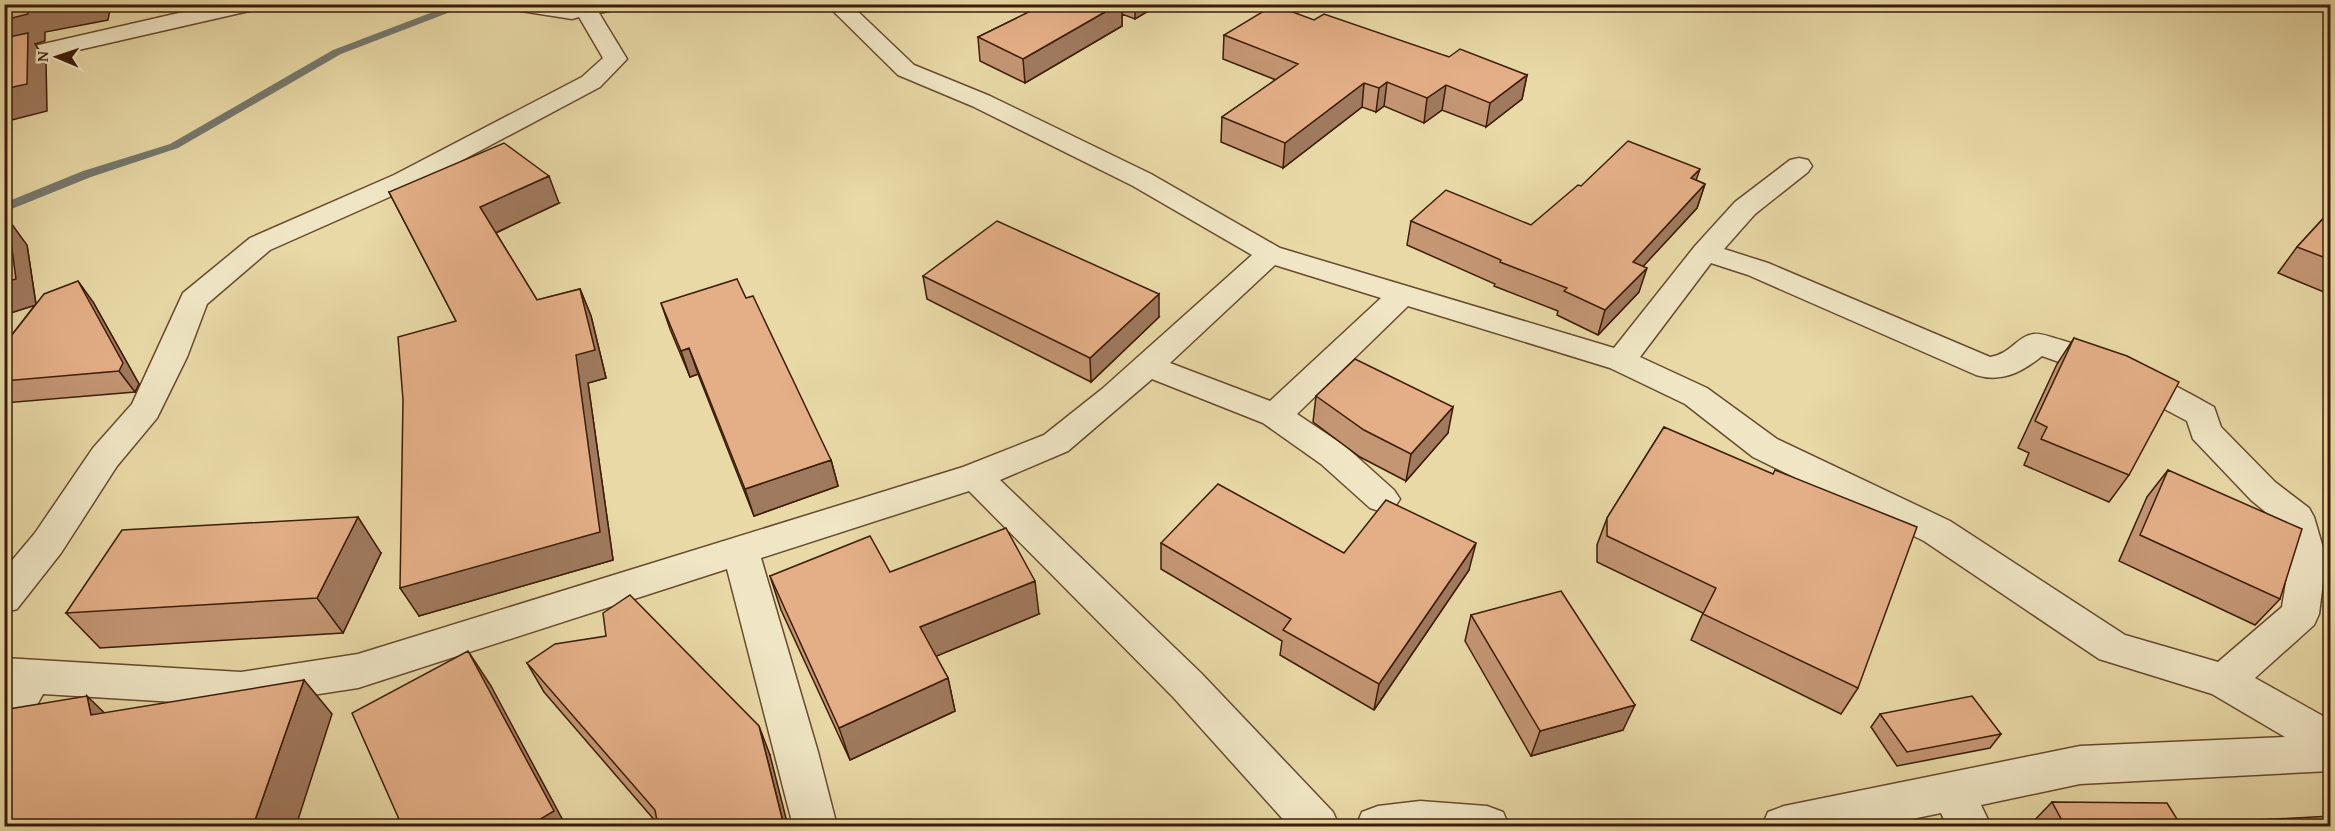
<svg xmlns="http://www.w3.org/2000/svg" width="2335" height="831" font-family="'Gentium Book Plus',serif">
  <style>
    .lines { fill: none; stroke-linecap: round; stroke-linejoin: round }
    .stream { fill: #76796e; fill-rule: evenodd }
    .minor-casing { stroke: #674b2e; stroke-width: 3 }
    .minor { fill: #f0e6c5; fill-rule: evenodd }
    .wall { fill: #c49674; stroke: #3c1c06; stroke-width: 1.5 }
    .shaded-wall { fill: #a07a5e; stroke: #3c1c06; stroke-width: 1.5 }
    .building { fill: #e4af87; stroke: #3c1c06; stroke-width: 1.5 }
  </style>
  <rect width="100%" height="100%" fill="#e8d9a6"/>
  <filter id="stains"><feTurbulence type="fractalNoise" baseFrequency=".00333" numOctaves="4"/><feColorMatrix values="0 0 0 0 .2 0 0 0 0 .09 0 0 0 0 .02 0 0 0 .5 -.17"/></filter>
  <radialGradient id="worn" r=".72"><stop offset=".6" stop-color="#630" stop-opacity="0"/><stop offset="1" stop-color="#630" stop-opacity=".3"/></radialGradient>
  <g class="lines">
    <path class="stream" d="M454,4H471L341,54L178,148L91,177L4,212V203L83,171L170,144L333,50Z"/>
    <defs>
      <path id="minor" d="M218,4H260L257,9L249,11L4,67V53Z
        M510,4H616L613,10L599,13L627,59L600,87L412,187L270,250L207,304L187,357L157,418L117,466L61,553L17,609L4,613V570L35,533L93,448L132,404L183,293L250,238L394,175L582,77L603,58L579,17L572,19L521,11L513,9Z
        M826,4H850L914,65L990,96L1151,174L1280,248L1614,348L1695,246L1735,202L1790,160L1799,158L1808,160L1812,166L1808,172L1755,214L1724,249L1768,263L1990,357C2011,354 2017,336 2034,334C2042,333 2053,338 2061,340C2115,355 2165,379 2214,407L2221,427L2275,482L2309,508L2314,517L2326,558L2319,614L2314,625L2255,678L2330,720V771L2080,784L1981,805L1991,826H1947L1941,813L1878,826H1762L1768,812L1784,806L2080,746L2285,737L2212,694L2099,659L1924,541L1753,457L1685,404L1610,368L1408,306L1297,414L1345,446L1394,490L1400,499L1394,508L1382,512L1370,508L1321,464L1263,423L1152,379L1068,451L1000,480L1201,673L1333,812L1339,826H1289L1173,697L969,491L761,558L818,752L837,826H793L727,569L358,688L241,706L43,694L19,738L4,743V658L241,672L358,654L963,467L1044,435L1102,389L1252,255L1133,186L972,106L898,75ZM1711,263L1748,275L1976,375C2002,383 2022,372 2042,356L2110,380L2187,421L2193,439L2251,500L2280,524L2290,558L2282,607L2218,662L2125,635L1950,521L1777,439L1707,388L1640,357ZM1275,265L1381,298L1270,401L1170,363Z
        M1420,801L1487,806L1503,812L1509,826H1356L1362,812L1378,806Z"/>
    </defs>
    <use href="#minor" class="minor-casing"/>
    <use href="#minor" class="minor"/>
  </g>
  <path class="wall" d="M1045,4H1160L1135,19L1122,14V26L1025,83L980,61L978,37Z
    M1314,20L1449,57L1527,75L1522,99L1486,127L1442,110L1424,123L1384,106L1376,112L1362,107L1283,168L1221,142L1222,117L1276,80L1223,59L1224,35Z
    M1696,180L1705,184L1697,208L1643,266L1639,292L1598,335L1557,315L1558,311L1494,286L1495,284L1407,245L1411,221L1531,225L1581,186Z
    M389,192L559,203L496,233L537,300L580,289L591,316L606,378L588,383L613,560L419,616L456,321Z
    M2331,210V295L2278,273L2297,247Z
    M27,245L36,304L93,302L139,384L135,392L4,403V345L35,305L4,315Z
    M923,276L1159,317L1091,382L927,299Z
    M661,303L831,460L838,486L754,516L698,374L690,377L670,329Z
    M2074,338L2129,475L2109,502L2024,465L2029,453L2018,448L2057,364Z
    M1316,396L1448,433L1406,481L1360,457L1313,422Z
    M1664,427L1858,688L1841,714L1691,640L1703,613L1597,562V545L1607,518Z
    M2168,470L2280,599L2255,625L2119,561L2147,497Z
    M1161,543L1344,553L1469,570L1374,710L1280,655L1282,641L1161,569Z
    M381,553L343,633L100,648L66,613Z
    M2331,570V577L2327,573Z
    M890,572L1039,614L936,656L948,678L955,711L850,760L781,610L770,576Z
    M1471,615L1623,730L1531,756L1465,641Z
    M527,663L770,755L657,823L544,692Z
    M1880,714L2001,734L1990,748L1897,766L1871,727Z
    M2052,802L2180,824L2331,826H2029Z"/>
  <path class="shaded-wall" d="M31,4H111L108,20L45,32V41L35,44L46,60L47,111L4,122V20L28,5Z
    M1119,4H1122V26L1025,83L1023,59Z
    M1135,4H1160L1135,19Z
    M1527,75L1522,99L1486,127L1490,103Z
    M1387,82L1384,106L1376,112L1379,88Z
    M1364,83L1362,107L1283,168L1285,143Z
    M1446,85L1442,110L1424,123L1427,98Z
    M1700,169L1692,192L1691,178Z
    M549,176L559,203L493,234L480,207Z
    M1705,184L1697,208L1625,286L1633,262Z
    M8,219L27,245L36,305L4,315V282Z
    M1647,268L1639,292L1598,335L1605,310Z
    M78,281L93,302L139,384L135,392L119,371Z
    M580,289L591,316L606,378L588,383L613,560L419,616L400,588L576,355Z
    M1159,294V317L1091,382L1090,358Z
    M689,348L698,374L690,377L681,351Z
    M1453,407L1448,433L1406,481L1411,454Z
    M831,460L838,486L754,516L745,489Z
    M358,517L381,553L343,633L317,598Z
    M1476,543L1469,570L1374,710L1379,684Z
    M1035,581L1039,614L927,660L920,627Z
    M468,651L491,686L566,826H529Z
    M948,678L955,711L850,760L839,728Z
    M304,680L332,714L296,826H253Z
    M87,696L122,730L91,715Z
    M1635,705L1623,730L1531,756L1540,731Z
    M759,726L770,755L788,826H784Z"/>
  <path class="building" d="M4,4H31L28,5V14L4,20Z
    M1045,4H1119L1023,59L978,37Z
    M1274,5L1314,20L1324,14L1449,57L1460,49L1527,75L1490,103L1446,85L1427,98L1387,82L1379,88L1364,83L1285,143L1222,117L1298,64L1224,35Z
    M28,33L27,84L4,89V38Z
    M1628,141L1700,169L1691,178L1705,184L1633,262L1647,268L1605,310L1564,291L1567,288L1500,262L1501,260L1411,221L1446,190L1531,225L1578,185L1581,186Z
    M504,143L549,176L480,207L537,300L580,289L595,350L576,355L600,532L400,588L403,400L398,337L456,321L389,192Z
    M2331,210V260L2297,247Z
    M8,219L16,279L4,282V220Z
    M997,221L1159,294L1090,358L923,276Z
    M737,279L746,298L753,296L831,460L745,489L689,348L681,351L661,303Z
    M78,281L123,363L119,371L4,381V345L44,294Z
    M2074,338L2127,356L2179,382L2129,475L2041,439L2047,427L2035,421Z
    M1355,359L1453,407L1411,454L1364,430L1316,396Z
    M1664,427L1773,474L1775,470L1917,527L1858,688L1703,614L1716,588L1607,536V518Z
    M2168,470L2302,529L2280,599L2140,535Z
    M1218,484L1344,553L1386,500L1476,543L1379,684L1283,630L1291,619L1161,543Z
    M358,517L317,598L66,613L122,530Z
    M1006,528L1035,581L920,627L948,678L839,728L770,576L870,536L890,572Z
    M1561,591L1635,705L1540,731L1471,615Z
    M630,595L759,726L784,826H658L655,810L527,663L555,644L606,636L603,613Z
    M468,651L554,811L529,826H402L352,713Z
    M304,680L253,826H4V717L9,709L87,696L91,715Z
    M1972,696L2001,734L1907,752L1880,714Z
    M2052,802L2167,803L2180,824L2331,816V826H2065Z"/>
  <rect width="2335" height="831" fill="none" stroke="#e8d9a6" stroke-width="24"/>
  <rect x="6" y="6" width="2323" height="819" fill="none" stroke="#3c1c06" stroke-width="3"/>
  <rect x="12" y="12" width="2311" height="807" fill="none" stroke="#3c1c06" stroke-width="1.5"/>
  <g transform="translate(57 57) rotate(272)" stroke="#f0e6c5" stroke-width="4.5" paint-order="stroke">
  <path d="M0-4.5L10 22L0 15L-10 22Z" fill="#3c1c06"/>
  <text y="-9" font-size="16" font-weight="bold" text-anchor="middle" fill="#3c1c06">N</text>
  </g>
  <rect width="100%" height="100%" filter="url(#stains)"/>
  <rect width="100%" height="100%" fill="url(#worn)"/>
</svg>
